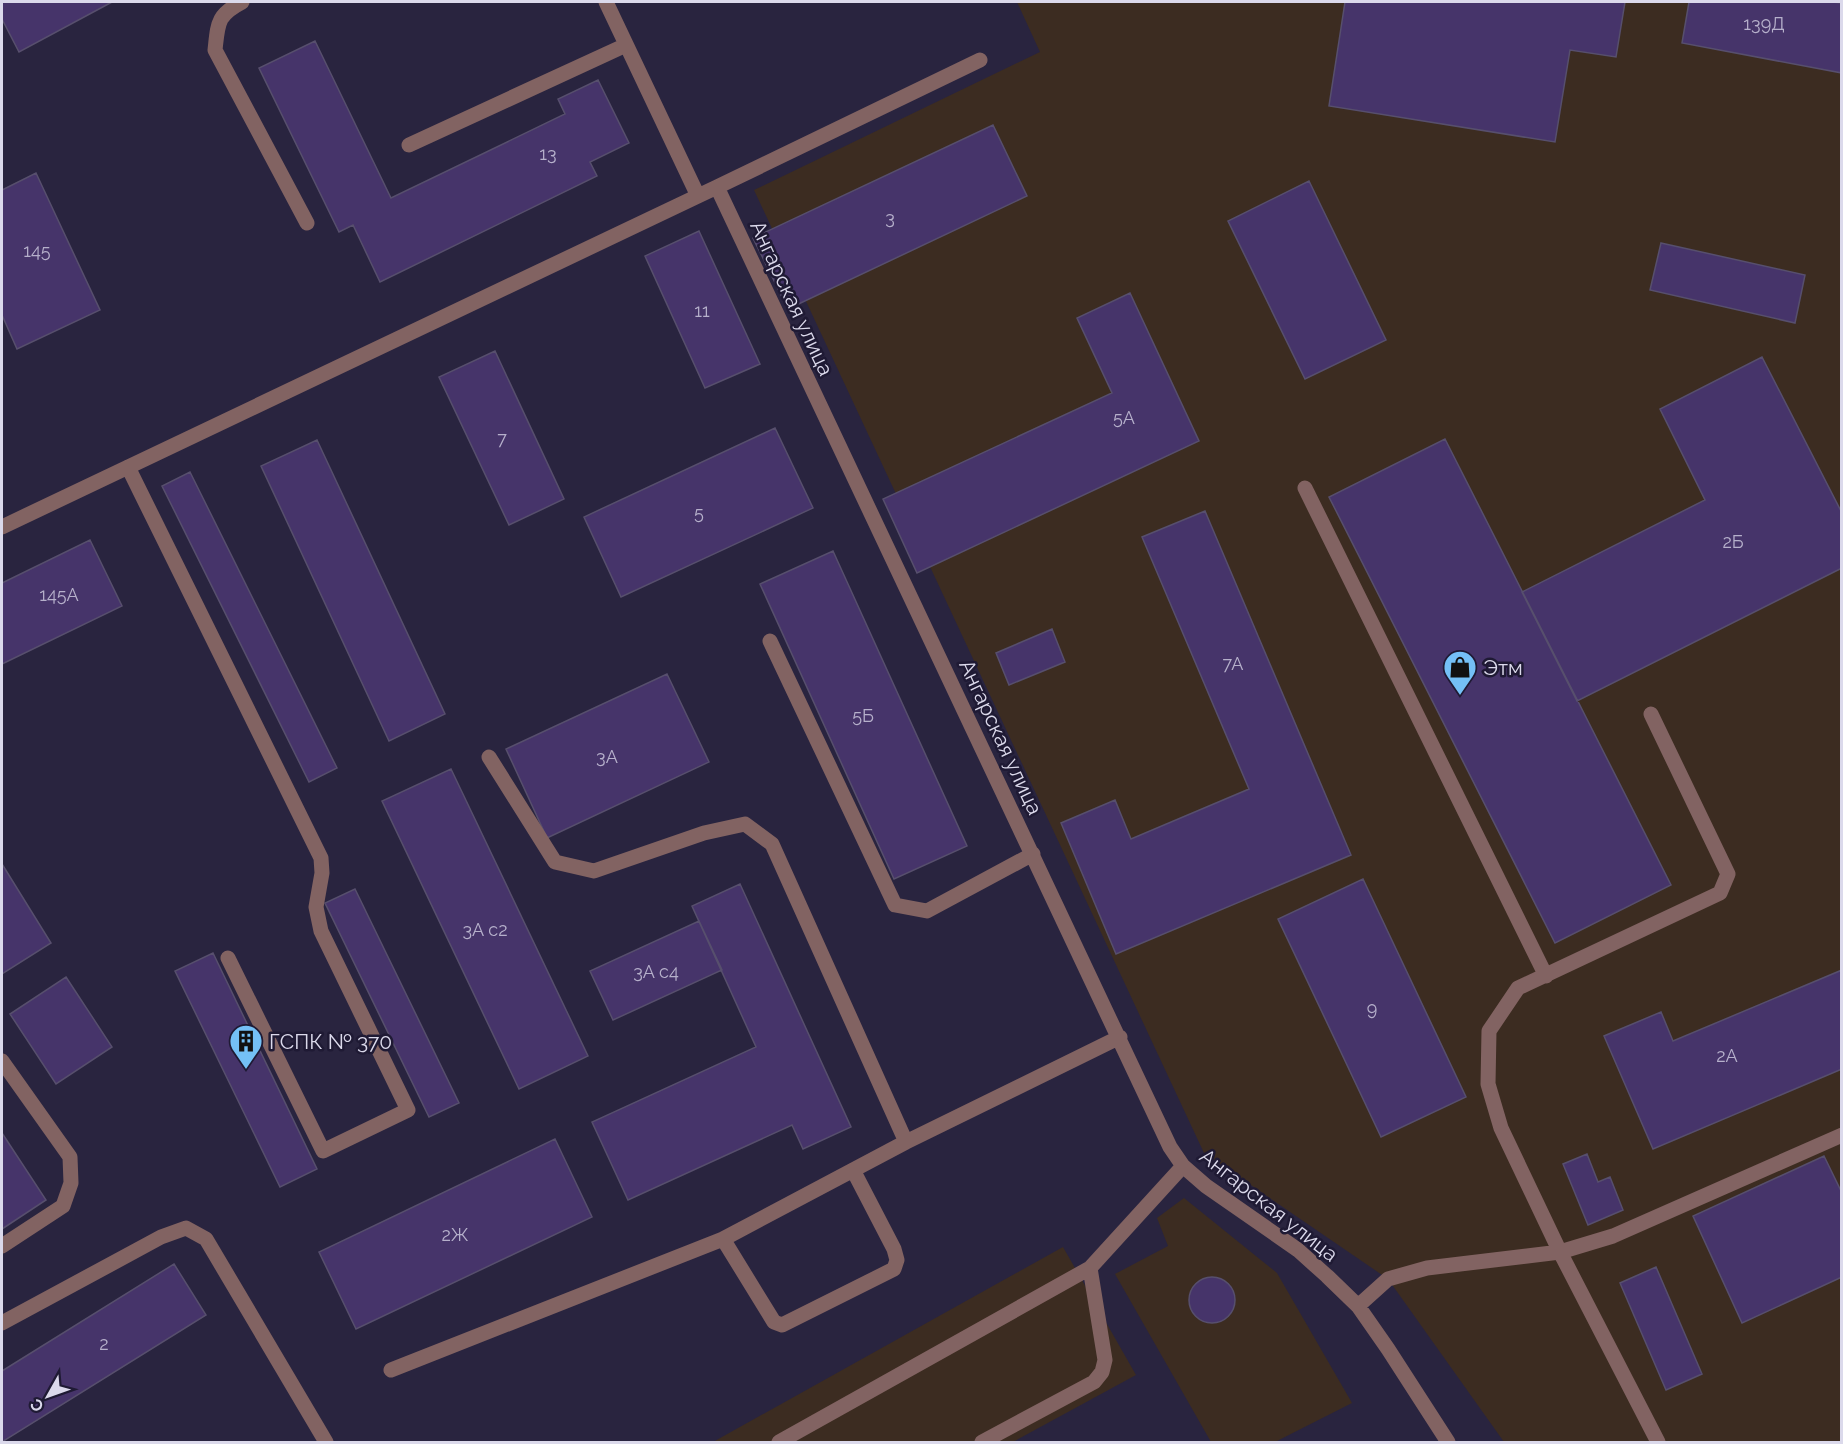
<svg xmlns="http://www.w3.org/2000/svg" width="1843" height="1444" font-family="Raleway,sans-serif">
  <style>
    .industrial { fill: #3c2c21 }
    .building { fill: #46346a; stroke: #574f6d; stroke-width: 1.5 }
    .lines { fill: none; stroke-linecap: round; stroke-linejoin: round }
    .minor { stroke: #826362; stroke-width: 15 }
    .labels { text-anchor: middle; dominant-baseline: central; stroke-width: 5; stroke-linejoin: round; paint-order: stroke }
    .number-label { font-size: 18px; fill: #b6b0cb }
    .street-label { font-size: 21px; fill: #dbd9eb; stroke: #1f1a34 }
    .poi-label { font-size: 21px; fill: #dbd9eb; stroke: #1f1a34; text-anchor: start }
  </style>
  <rect width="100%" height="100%" fill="#29243f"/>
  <path class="industrial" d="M1017,2H1841V1442H1504L1388,1279L1204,1153L754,190L1040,52Z
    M1184,1198L1277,1273L1352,1403L1275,1442H1211L1115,1274L1168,1246L1157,1218Z
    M1063,1247L1136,1375L1013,1442H713Z"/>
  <path class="building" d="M2,2H112L19,52L2,19Z
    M1345,2H1625L1616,57L1570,50L1555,142L1329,106Z
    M1689,2H1832L1842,3V73L1682,43Z
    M315,41L391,198L565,114L558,99L598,80L629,143L590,162L597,176L380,282L353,225L339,232L259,68Z
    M993,125L1027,196L788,309L753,238Z
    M36,173L100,310L17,349L2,315V190Z
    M1309,181L1386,340L1305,379L1228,221Z
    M699,231L760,364L705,388L645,256Z
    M1661,243L1805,275L1795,323L1650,290Z
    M1130,293L1199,441L917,573L883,499L1112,393L1077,318Z
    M495,351L564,499L509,525L439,377Z
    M1762,357L1842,513V568L1577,701L1522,592L1705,500L1660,409Z
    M775,428L813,508L621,597L584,517Z
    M1445,439L1671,885L1555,943L1329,497Z
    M317,440L445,714L389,741L261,466Z
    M190,472L337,768L309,782L162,486Z
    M1205,511L1351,855L1116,954L1061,823L1115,800L1131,839L1249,789L1142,537Z
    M90,540L122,606L2,664V583Z
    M833,551L967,846L894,879L760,584Z
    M1052,629L1065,662L1009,685L996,653Z
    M667,674L709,762L547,838L506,749Z
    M451,769L588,1056L519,1089L382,801Z
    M2,864L51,943L2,974Z
    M1363,879L1466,1097L1381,1137L1278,919Z
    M740,884L851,1127L803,1149L792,1125L628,1200L592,1122L756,1047L692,906Z
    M355,889L459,1103L429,1117L325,903Z
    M699,921L722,970L613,1020L590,971Z
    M213,953L317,1169L280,1187L175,971Z
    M1842,970V1069L1653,1149L1604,1036L1661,1012L1673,1041Z
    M66,977L112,1047L56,1084L10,1014Z
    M2,1133L46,1200L2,1229Z
    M555,1139L592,1217L356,1329L319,1252Z
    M1587,1154L1598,1182L1610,1177L1623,1210L1588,1225L1563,1164Z
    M1824,1156L1842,1193V1277L1742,1323L1693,1216Z
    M174,1264L206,1315L2,1442V1371Z
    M1656,1267L1702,1374L1666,1390L1620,1283Z
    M1189 1300a23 23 0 1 1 46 0a23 23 0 1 1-46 0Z"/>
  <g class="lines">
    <path class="minor" d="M242,2C217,15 218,23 215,50L307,223
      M606,2L698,196L717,187L1170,1147L1183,1166L1206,1186L1298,1250L1327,1276L1358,1306L1388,1349L1448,1442
      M409,145L626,45
      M717,187L980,60
      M128,467L321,858L322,873L316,907L321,931L408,1110L323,1151L228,958
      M1305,488L1546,976
      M2,527L698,196
      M770,641L895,905L927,911L1033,854
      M1651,714L1728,874L1720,893L1518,988L1489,1031L1488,1084L1501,1128L1560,1252L1658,1442
      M489,757L555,862L594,871L704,833L745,824L772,844L906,1142
      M2,1061L70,1157L71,1183L63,1206L2,1246
      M853,1170L894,1249L897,1260L894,1269L782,1325L774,1322L723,1239L906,1142L1120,1037
      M1358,1306L1388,1279L1427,1268L1560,1252L1613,1236L1842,1135
      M2,1323L161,1237L186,1228L206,1239L326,1442
      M391,1370L723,1239
      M779,1442L1090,1268L1183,1166
      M982,1442L1094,1382L1102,1372L1105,1360L1090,1268"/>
  </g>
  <defs>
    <symbol id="shop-pin" viewBox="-11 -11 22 30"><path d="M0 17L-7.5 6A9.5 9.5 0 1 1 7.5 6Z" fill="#74c0f6" stroke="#1f1a34"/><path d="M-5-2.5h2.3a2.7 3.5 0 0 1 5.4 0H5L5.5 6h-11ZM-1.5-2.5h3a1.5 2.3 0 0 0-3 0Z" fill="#111"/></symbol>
    <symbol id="building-pin" viewBox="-11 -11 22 30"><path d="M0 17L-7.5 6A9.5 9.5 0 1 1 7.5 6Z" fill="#74c0f6" stroke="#1f1a34"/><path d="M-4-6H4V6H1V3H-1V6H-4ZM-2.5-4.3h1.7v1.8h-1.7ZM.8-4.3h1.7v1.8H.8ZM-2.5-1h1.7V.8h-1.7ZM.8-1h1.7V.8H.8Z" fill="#111"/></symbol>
  </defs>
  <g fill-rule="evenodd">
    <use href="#shop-pin" x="1441" y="648" width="38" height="52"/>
    <use href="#building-pin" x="227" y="1022" width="38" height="52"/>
  </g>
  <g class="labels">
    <g class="number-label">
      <text x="1764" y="23">139Д</text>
      <text x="548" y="153">13</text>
      <text x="890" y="217">3</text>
      <text x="37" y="250">145</text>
      <text x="702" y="310">11</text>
      <text x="1124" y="417">5А</text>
      <text x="502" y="438">7</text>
      <text x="699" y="512">5</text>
      <text x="1733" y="541">2Б</text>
      <text x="59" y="594">145А</text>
      <text x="1233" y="663">7А</text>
      <text x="863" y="715">5Б</text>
      <text x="607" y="756">3А</text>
      <text x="485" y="929">3А с2</text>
      <text x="656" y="971">3А с4</text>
      <text x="1372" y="1008">9</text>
      <text x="1727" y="1055">2А</text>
      <text x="455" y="1234">2Ж</text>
      <text x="104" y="1343">2</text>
    </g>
    <g class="street-label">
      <text transform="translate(792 298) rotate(65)">Ангарская улица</text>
      <text transform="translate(1001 737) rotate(65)">Ангарская улица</text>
      <text transform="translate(1269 1205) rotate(38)">Ангарская улица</text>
    </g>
    <g class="poi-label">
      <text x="1483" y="667">Этм</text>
      <text x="269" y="1041">ГСПК № 370</text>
    </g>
  </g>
  <rect width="1843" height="1444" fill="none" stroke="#dbd9eb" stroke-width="6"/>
  <g transform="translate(48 1396) rotate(230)" stroke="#1f1a34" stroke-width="4.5" paint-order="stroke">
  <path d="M0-4.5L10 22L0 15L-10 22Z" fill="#dbd9eb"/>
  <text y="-9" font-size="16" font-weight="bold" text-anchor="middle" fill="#dbd9eb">С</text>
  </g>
</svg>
